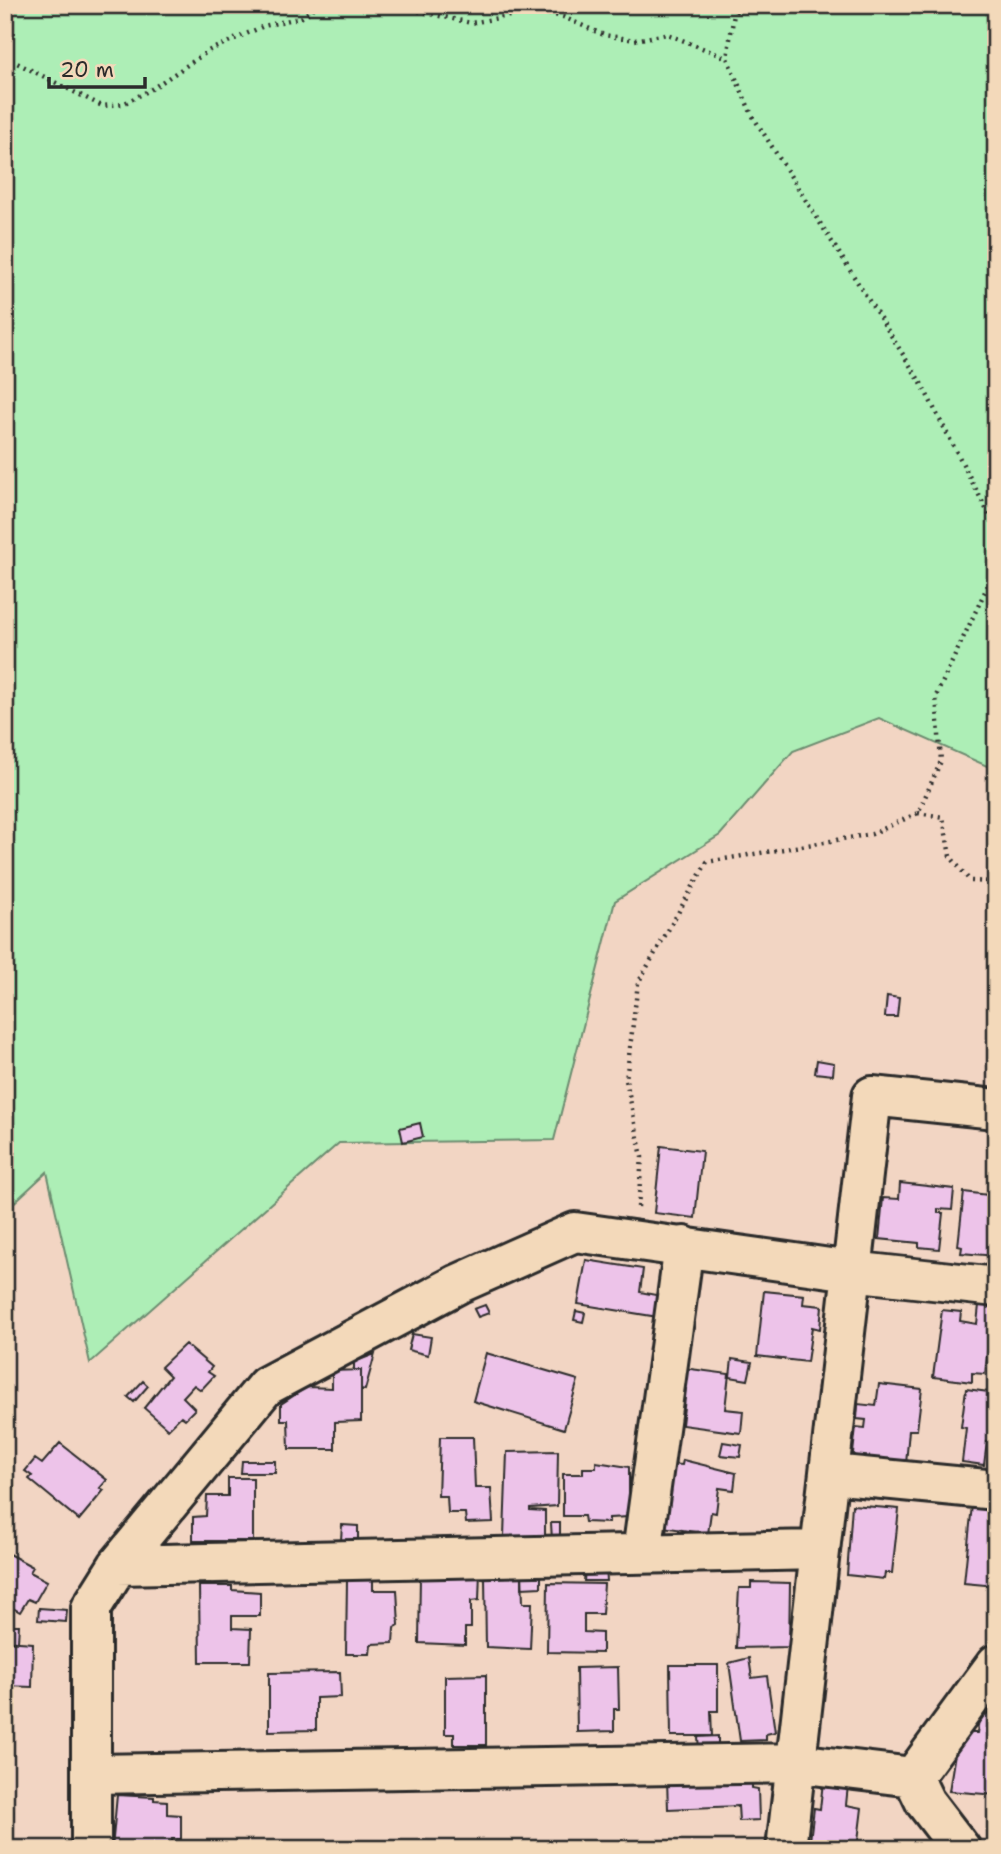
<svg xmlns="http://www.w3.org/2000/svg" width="1001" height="1854" font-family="'Shantell Sans',sans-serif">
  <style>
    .green { fill: #adeeb6; stroke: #6c8c70; stroke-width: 2 }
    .building { fill: #edc3e9; stroke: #2b2b2b; stroke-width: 2 }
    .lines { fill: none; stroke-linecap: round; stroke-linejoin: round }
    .minor-casing { stroke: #2b2b2b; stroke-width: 44 }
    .path { stroke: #2b2b2b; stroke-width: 4.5; stroke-dasharray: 2 5; stroke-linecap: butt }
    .minor { stroke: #f3d9ba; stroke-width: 38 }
  </style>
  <rect width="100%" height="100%" fill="#f2d5c3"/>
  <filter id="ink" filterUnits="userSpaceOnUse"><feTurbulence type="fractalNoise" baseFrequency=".0143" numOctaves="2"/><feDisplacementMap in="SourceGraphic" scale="14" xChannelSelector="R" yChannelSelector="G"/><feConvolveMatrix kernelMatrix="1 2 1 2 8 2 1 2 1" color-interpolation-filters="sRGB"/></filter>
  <g filter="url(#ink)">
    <path class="green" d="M5,5H996V770L879,718L793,751L720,835L615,901L554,1140L339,1143L90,1363L47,1172L5,1211Z"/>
    <path class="building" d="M887,996L899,998L897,1017H885Z
      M817,1060L834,1063L833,1075L815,1073Z
      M420,1123L423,1137L403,1142L400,1128Z
      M661,1146L702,1151L695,1218L654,1213Z
      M900,1183L954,1189L952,1210L938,1209V1213H943L939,1249L919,1247V1243L879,1239L883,1198L899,1199Z
      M964,1192L996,1196V1256L961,1253L962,1247L958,1246Z
      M586,1260L643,1269L640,1292L661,1296L658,1317L578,1304Z
      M764,1291L804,1295L803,1304L822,1306L820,1329L812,1327L807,1362L757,1356Z
      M485,1305L489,1313L478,1317L474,1309Z
      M979,1305L993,1307L985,1374L972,1373V1382L933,1377L942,1310L961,1312L960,1321L977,1324Z
      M576,1311L585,1313L583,1322L574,1320Z
      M412,1334L431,1337L428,1355L408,1350Z
      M185,1344L212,1367L208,1372L214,1376L201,1390L194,1385L183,1397L195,1409L185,1419L181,1416L168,1429L144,1408L170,1376L161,1367Z
      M486,1353L578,1380L564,1429L473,1401Z
      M375,1354L365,1390L361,1389V1370H354V1362Z
      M732,1359L752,1362L748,1380L730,1377Z
      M683,1368L729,1374L725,1409L743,1411L741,1433L682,1425L686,1389L682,1388Z
      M361,1370V1421L335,1422V1449H289L288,1420H281V1404L307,1387L332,1388V1371Z
      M143,1381L148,1386L134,1402L128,1397Z
      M879,1384L922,1389L917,1430H909L906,1464L859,1459L853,1453L856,1427L865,1428L866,1420L857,1419L858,1404L876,1406Z
      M966,1389L996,1393V1456H990L992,1443L987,1442L984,1465L962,1462L966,1428L961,1427Z
      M440,1437H473L475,1488H491L493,1522L466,1523L465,1513H448L447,1496H438Z
      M723,1442L742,1445L740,1457L720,1455Z
      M60,1443L107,1480L100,1488L104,1490L79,1520L29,1479L32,1476L25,1471L35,1459L42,1464Z
      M558,1451L557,1506L530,1508V1510L545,1511V1536H504L507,1452Z
      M683,1460L736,1473L734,1490L719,1488L716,1513L711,1512L708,1534L663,1527L671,1464L682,1465Z
      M242,1461H275V1473H241Z
      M596,1462L629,1467V1517L609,1518V1523L585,1522L584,1516H563V1474H583V1468H596Z
      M228,1478H253V1541H193V1517L206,1516L207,1496H228Z
      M852,1505L899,1509L892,1573H885L884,1579L847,1575Z
      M972,1505L996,1508V1586L964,1583Z
      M551,1523H560V1540H552Z
      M342,1525L358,1526V1540H341Z
      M5,1552L33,1567L30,1572L47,1581L35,1602L28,1599L20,1612L11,1607L5,1617Z
      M585,1569H606L607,1581H584Z
      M480,1570L479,1600L471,1601V1628H465V1645L419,1643L420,1576Z
      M503,1570H522L523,1603H532L530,1649L486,1647L485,1577L503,1576Z
      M522,1570L541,1571V1587L522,1588Z
      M347,1580H373V1590H397L399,1625L394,1628L393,1643L371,1644L370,1654H346Z
      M751,1582L790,1583L789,1647L736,1648L739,1588H751Z
      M548,1583L604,1584L602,1614H584V1632L602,1633V1653L547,1652Z
      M199,1586H232V1590L260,1592V1616H232V1628L251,1629L250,1662H200Z
      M39,1608L67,1610L66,1622L38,1620Z
      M5,1625H19L18,1641H5Z
      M5,1641L33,1643L32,1687L5,1686Z
      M749,1658L752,1678L767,1676L775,1732L766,1734V1740L740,1741L729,1663Z
      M670,1665H718V1711H711L712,1736H671Z
      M618,1667L619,1709H614V1731L577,1732L576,1668Z
      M340,1672L341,1697L316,1698V1730L269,1731V1673Z
      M486,1675V1745H454V1734H445V1676Z
      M990,1712L996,1713V1795L949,1791L956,1747L968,1733H977L979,1719Z
      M718,1736V1749H699L698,1737Z
      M752,1779V1788L758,1789L759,1820L739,1821L738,1806L668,1809L667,1780H685V1785H696V1781Z
      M823,1782L848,1785L846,1805L862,1808L857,1849H809L814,1808L820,1809Z
      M117,1795L154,1797V1800L167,1801V1814L181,1815V1839H172V1849H112Z
      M5,1810L13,1811L12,1849H5Z"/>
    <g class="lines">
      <defs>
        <path id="minor" d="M831,1474L996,1490
          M642,1553L684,1246
          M118,1565L818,1550
          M93,1774L796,1763L913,1777L925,1802L961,1849
          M913,1777L996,1664
          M91,1849V1608L118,1565L266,1386L458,1284L575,1232L851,1271L996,1287
          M786,1849C814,1598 842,1347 872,1096L996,1109"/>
      </defs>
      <use href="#minor" class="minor-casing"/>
      <path class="path" d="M391,5L471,23L536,11L563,17L604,35L635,40L667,34L727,58
        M740,5L734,14L727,58L752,115L921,383L996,528
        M5,57L102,106L123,104L150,90L210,50L264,26L302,17L318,5
        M918,813L943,817L950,856L970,881L996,882
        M638,1207L642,1157L626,1080L638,983L707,862L872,834L918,813L941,761L936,696L996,568"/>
      <use href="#minor" class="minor"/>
    </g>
  </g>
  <rect width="1001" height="1854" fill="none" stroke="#f3d9ba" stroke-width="28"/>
  <rect x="14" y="14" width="973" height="1826" fill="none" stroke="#2b2b2b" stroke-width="2.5" filter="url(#ink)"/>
  <path d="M49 77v10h96v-10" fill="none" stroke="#2b2b2b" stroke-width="3.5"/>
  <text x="60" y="77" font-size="21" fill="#2b2b2b" stroke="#f3d9ba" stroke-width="5" paint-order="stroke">20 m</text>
</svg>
